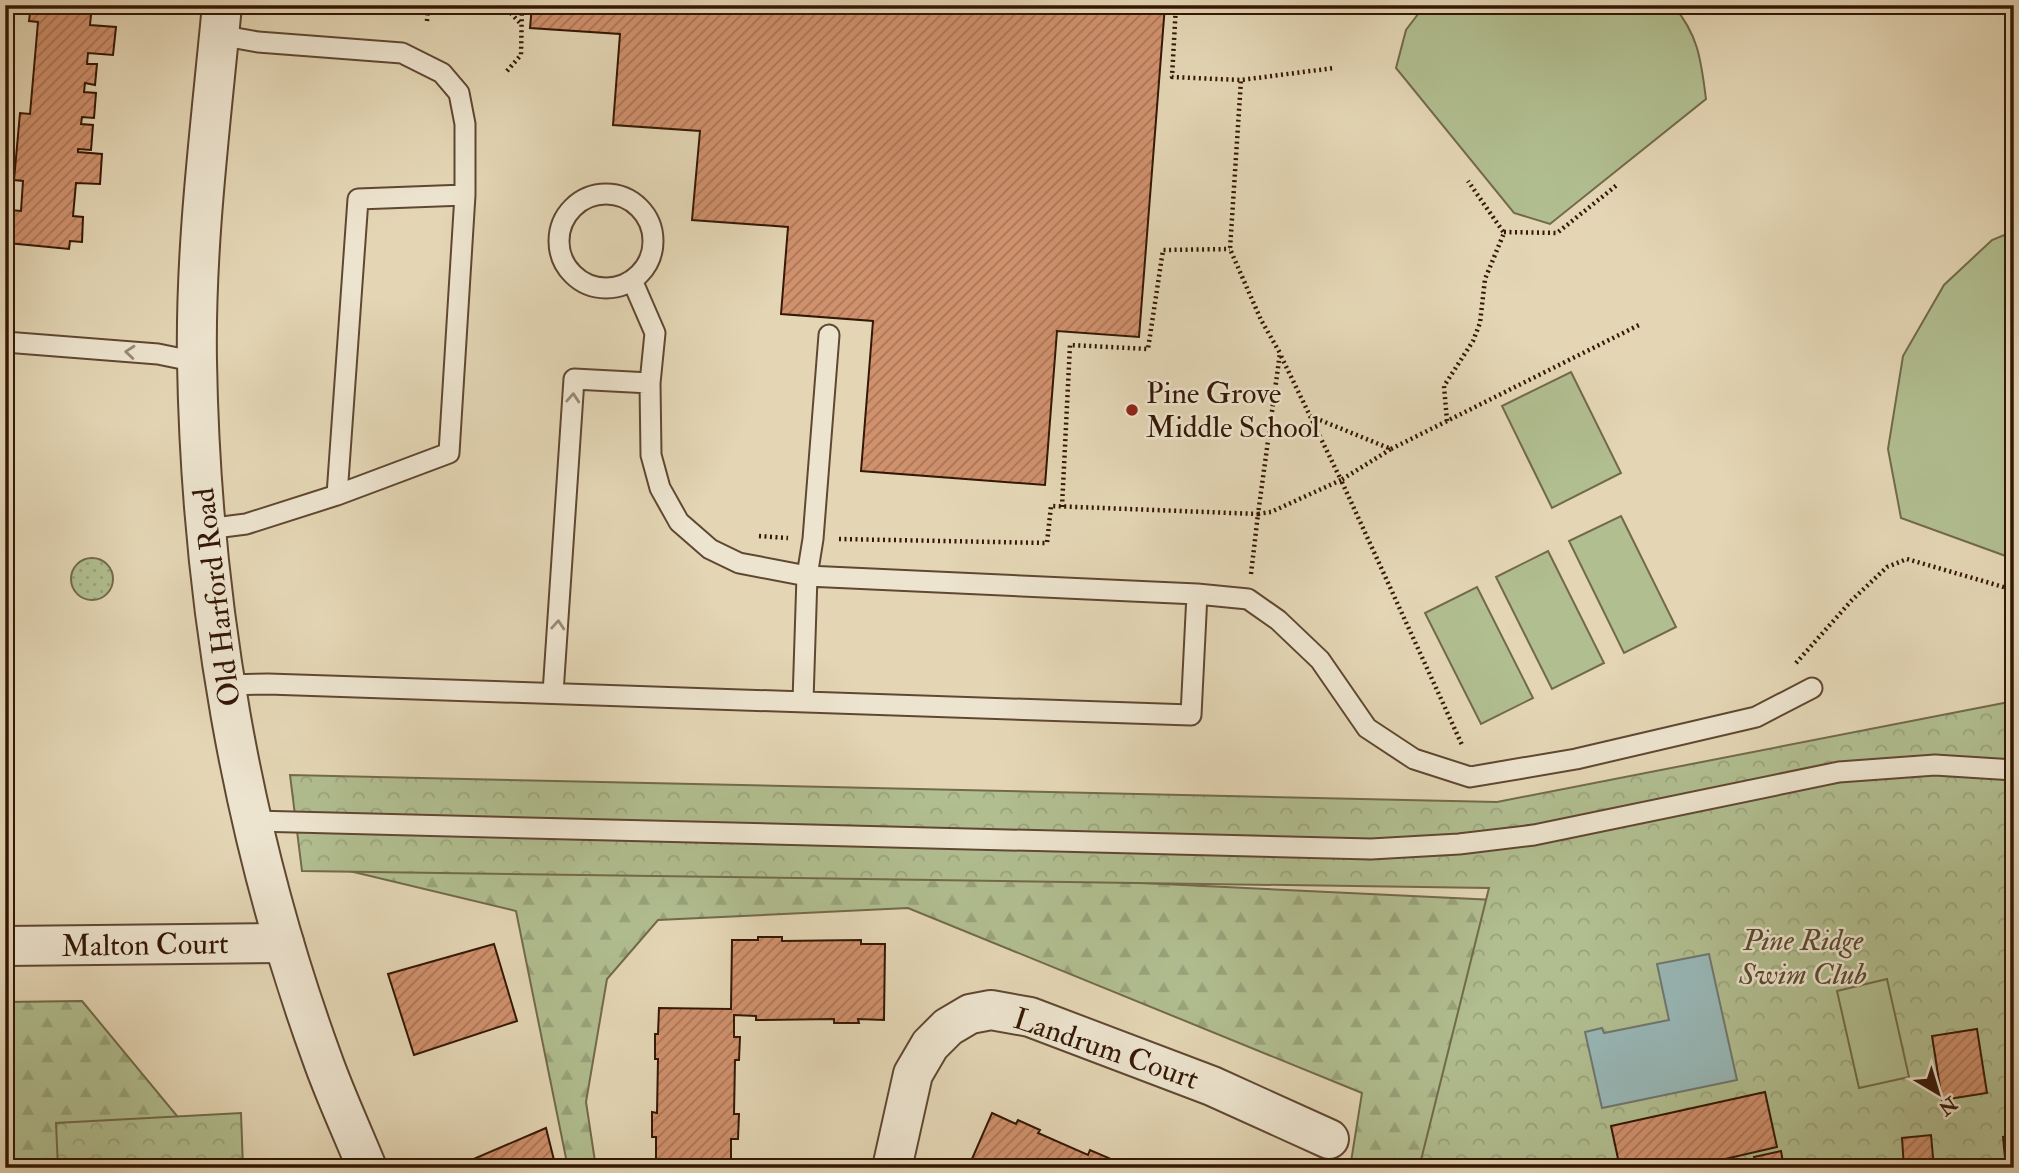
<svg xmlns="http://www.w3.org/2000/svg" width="2019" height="1173" font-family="'IM FELL Double Pica',serif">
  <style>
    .forest { fill: url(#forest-firs); stroke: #726a4a; stroke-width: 2 }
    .park { fill: url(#park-crowns); stroke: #726a4a; stroke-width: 2 }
    .garden { fill: url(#garden-dots); stroke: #726a4a; stroke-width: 2 }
    .pitch { fill: #b1be90; stroke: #726a4a; stroke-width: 2 }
    .water { fill: #98b7b6; stroke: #70776f; stroke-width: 2 }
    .building { fill: url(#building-hatch); stroke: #341705; stroke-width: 2 }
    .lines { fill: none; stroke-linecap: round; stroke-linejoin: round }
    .service-casing { stroke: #604731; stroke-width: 23 }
    .minor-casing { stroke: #604731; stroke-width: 42 }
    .tertiary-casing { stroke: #604731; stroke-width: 42 }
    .path { stroke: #341705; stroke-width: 4.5; stroke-dasharray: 2 3.5; stroke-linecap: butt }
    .service { stroke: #ede4cf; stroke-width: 19 }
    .minor { stroke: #ede4cf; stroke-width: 38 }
    .tertiary { stroke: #ede4cf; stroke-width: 38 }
    .oneway { stroke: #9a8874 }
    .poi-dot { fill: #8f2418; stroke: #ede4cf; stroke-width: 2.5 }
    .labels { text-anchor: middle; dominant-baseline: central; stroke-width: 5; stroke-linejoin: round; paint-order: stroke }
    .poi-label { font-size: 30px; fill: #341705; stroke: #ede4cf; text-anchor: start }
    .street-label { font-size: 30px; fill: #341705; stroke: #ede4cf }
    .park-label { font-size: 30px; font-style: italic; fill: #5a492f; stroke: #ede4cf }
  </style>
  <defs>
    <pattern id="forest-firs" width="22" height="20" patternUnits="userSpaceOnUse" patternTransform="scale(1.75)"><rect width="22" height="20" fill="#b1be90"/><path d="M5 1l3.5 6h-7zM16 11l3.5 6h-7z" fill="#99a37b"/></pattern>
    <pattern id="park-crowns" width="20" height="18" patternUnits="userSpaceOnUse" patternTransform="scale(1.75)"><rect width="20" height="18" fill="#b1be90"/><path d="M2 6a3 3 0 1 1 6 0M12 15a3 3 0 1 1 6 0" fill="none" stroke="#99a37b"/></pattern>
    <pattern id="garden-dots" width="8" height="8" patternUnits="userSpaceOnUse" patternTransform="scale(1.75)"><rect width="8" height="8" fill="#b1be90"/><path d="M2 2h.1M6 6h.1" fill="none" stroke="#99a37b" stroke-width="1.8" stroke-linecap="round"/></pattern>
    <pattern id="building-hatch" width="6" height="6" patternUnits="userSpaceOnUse" patternTransform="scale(1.75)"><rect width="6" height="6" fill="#d0916d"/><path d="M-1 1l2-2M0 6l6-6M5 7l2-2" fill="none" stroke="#aa7558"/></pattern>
  </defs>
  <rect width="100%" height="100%" fill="#e4d6b5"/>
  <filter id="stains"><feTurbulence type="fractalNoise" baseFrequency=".00286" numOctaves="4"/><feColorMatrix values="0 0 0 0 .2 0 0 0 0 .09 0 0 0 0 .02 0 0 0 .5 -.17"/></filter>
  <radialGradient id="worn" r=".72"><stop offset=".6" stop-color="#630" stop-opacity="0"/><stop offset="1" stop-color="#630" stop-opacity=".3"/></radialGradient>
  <path class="forest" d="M341,869L871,870L1495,900L1521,1168H1350L1362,1093L908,908L658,920L607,979L586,1102L596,1168H568L516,911Z
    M82,1001L220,1168H5V1002Z"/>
  <path class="park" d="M2014,701V1168H1419L1489,888L302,871L290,775L1497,802Z
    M241,1113L243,1168H58L56,1123Z"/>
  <path class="garden" d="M71 579a21 21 0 1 1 42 0a21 21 0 1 1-42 0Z"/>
  <path class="pitch" d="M1425,5H1673C1699,36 1701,61 1706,99L1550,224L1514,213L1396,68L1406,30Z
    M2014,231V559L1901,518L1888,449L1903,356L1944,285L1992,240Z
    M1571,372L1621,473L1552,508L1502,406Z
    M1621,516L1676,627L1624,653L1569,541Z
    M1548,551L1604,663L1552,689L1496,577Z
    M1477,587L1533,698L1481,724L1425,613Z
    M1887,979L1909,1077L1859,1088L1837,991Z"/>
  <path class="water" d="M1709,954L1737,1080L1602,1108L1585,1032L1602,1028L1604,1033L1669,1020L1657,964Z"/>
  <path class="building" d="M31,5H92L90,25L116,27L113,55L88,53L87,64H97L95,85L85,83L84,92L96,93L94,118L82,117L81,124L93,125L91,150L78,149V152L102,154L100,184L76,183L73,216L83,217L82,242L70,241L69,249L8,243L11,210L21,211L23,181L14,180L20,113L30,114L38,22L29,21Z
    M532,5H1165L1139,337L1057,331L1045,485L861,471L873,321L781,314L788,227L692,220L700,131L613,125L620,34L530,28Z
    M758,937H782V941L861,940V944H885L884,1020L858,1019L859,1023H834V1019L756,1020V1016L734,1015V1037H740L739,1060H735L734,1114H739L738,1139H731V1164L656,1163V1137H652V1112L657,1113L658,1059H655V1034H658L659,1008L731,1009L732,940H758Z
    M494,944L517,1021L414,1055L388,974Z
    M1977,1029L1987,1093L1942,1100L1932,1036Z
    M1765,1092L1777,1147L1686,1168H1620L1611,1126Z
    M992,1113L1016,1124L1018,1120L1040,1130L1038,1133L1088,1155L1090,1150L1111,1159L1110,1163L1121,1168H968Z
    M546,1128L556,1168H465L464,1163Z
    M1931,1135L1934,1168H1904L1902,1138Z
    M2014,1136V1168H2006L2003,1137Z
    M1781,1151L1784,1168H1757L1754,1157Z"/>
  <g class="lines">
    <defs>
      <path id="service" d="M219,35L258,42L402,53L442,73L459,93L465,124V195L449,453L337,495L358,199L465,195
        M559 241a47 47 0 1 1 94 0a47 47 0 1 1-94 0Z
        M632,280L655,333L650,383L651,455L660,488L679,522L710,549L739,563L807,576L813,539L829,335
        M5,342L158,354L197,362
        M207,529L246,524L337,495
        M1197,594L1248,599L1278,620L1320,660L1367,728L1414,759L1470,777L1576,759L1756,717L1812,688
        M225,685L268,684L1191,715L1197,594L807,576L803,701
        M553,693L574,379L650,383
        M252,821L1371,849L1459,844L1534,835L1839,772L1935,765L2014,770"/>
      <path id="minor" d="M5,946L284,943
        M892,1168L913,1074L930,1045L948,1027L970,1014L991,1010L1030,1017L1212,1086L1329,1139"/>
      <path id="tertiary" d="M222,5C211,123 195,243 197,362C201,598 241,836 322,1058C335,1095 352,1131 367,1168"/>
    </defs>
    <use href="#service" class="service-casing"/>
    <use href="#minor" class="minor-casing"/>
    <use href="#tertiary" class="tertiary-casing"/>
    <path class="path" d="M503,5L521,24
      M1176,5L1172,77L1241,80L1334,68
      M427,21L428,5
      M507,71L521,55L522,5
      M1504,232L1557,233L1617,185
      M1310,416L1391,449L1341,480L1463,747
      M1447,421L1444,386L1473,341L1480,323L1485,279L1504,233L1468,181
      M1391,449L1641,324
      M1062,507L1070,345L1148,349L1163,250L1230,249
      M759,536L788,538
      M839,539L1047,543L1051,506L1258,514L1280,353L1261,320L1230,249L1241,80
      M1251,574L1258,514L1271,512L1341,480L1281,356
      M1796,663L1852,600L1887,567L1907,559L2014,590"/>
    <use href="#service" class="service"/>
    <use href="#minor" class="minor"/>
    <use href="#tertiary" class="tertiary"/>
  </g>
  <defs><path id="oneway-chevron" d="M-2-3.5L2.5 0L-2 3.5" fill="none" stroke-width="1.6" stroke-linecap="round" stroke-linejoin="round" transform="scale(1.75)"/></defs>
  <g class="oneway">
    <use href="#oneway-chevron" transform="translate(130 352) rotate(-175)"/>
    <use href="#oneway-chevron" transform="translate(573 398) rotate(-86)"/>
    <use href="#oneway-chevron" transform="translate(558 625) rotate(-86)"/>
  </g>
  <circle class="poi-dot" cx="1132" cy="410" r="7"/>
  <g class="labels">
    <g class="poi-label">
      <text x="1146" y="393">Pine Grove<tspan x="1146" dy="34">Middle School</tspan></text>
    </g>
    <g class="street-label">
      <text transform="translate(217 597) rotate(-97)">Old Harford Road</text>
      <text transform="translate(145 945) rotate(-1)">Malton Court</text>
      <text transform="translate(1106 1049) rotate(19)">Landrum Court</text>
    </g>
    <g class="park-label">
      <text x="1803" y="940">Pine Ridge<tspan x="1803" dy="34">Swim Club</tspan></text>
    </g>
  </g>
  <rect width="2019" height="1173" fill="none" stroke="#e4d6b5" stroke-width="28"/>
  <rect x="7" y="7" width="2005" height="1159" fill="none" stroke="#341705" stroke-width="3.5"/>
  <rect x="14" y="14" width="1991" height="1145" fill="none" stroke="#341705" stroke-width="2"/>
  <g transform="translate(1938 1093) rotate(142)" stroke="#ede4cf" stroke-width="5" paint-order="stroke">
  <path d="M0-5L12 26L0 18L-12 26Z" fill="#341705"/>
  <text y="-10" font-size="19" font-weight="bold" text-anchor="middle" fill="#341705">N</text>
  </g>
  <rect width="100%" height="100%" filter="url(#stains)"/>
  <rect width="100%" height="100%" fill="url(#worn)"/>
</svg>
